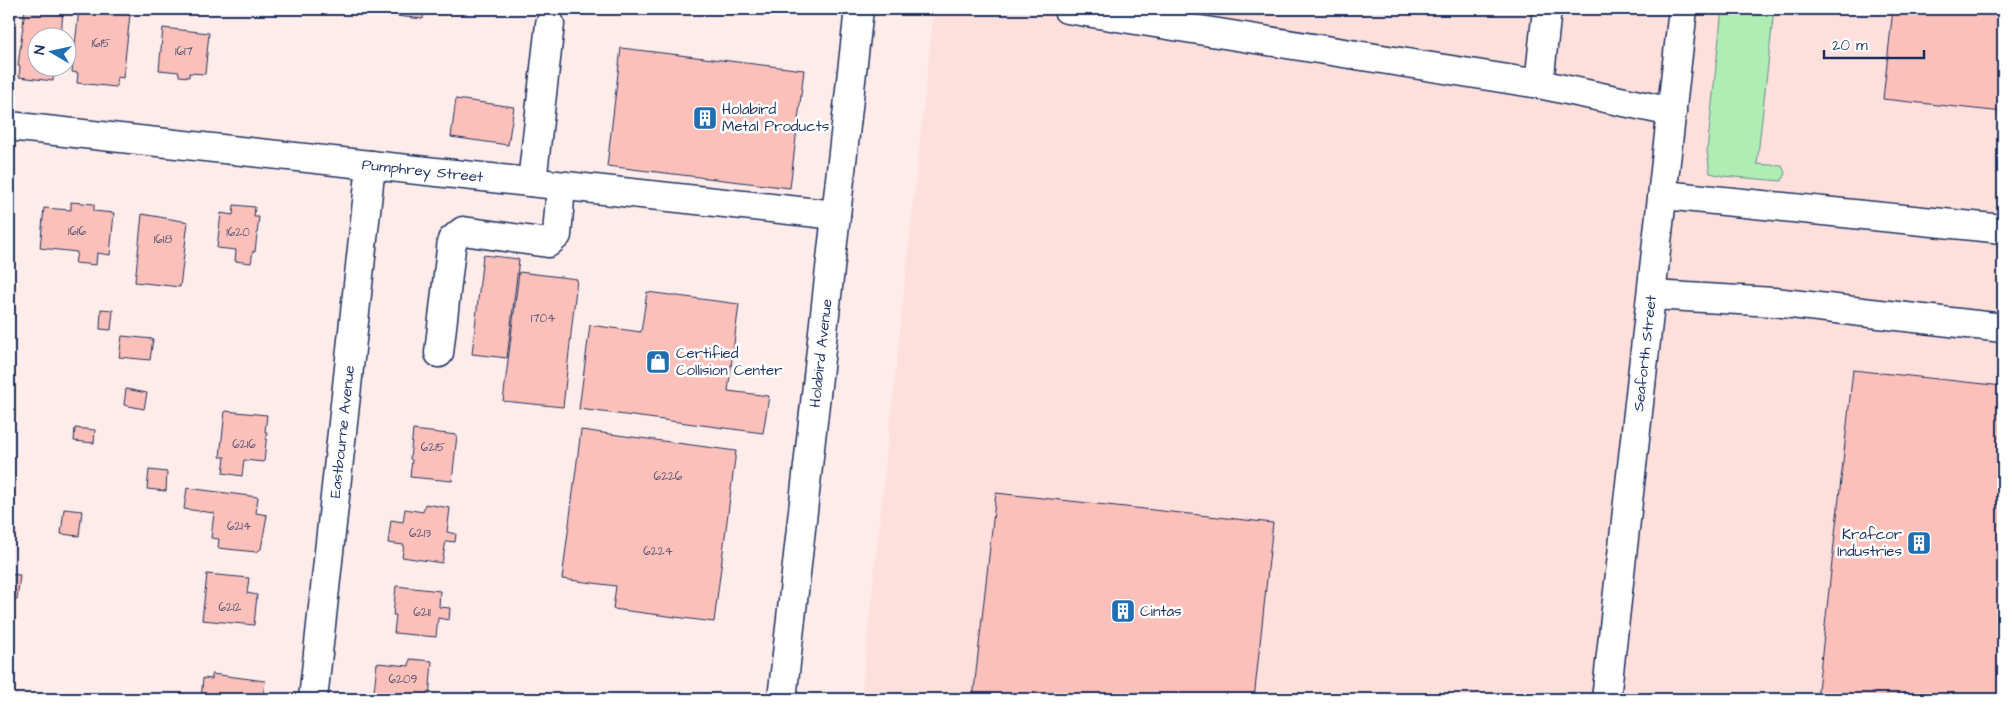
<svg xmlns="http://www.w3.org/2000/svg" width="2012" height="708" font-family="'Architects Daughter',sans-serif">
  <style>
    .built { fill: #fddfdc }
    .green { fill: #afedb4; stroke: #658e89 }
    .building { fill: #fcc0ba; stroke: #1b2f5e }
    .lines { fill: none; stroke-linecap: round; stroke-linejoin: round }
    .minor-casing { stroke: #1b2f5e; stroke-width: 31 }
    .major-casing { stroke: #1b2f5e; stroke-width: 31 }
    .minor { stroke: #fff; stroke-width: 28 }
    .major { stroke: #fff; stroke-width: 28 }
    .labels { text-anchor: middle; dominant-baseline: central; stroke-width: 5; stroke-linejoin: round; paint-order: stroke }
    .number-label { font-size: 12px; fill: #535375 }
    .poi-label { font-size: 15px; fill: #1b2f5e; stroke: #fff; text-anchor: start }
    .street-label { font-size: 15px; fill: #1b2f5e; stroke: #fff }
  </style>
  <rect width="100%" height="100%" fill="#feecea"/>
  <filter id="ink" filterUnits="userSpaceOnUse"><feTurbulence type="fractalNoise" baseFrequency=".02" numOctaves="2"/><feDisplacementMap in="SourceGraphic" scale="10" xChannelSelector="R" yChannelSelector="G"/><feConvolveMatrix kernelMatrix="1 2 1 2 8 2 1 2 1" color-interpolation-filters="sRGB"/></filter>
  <g filter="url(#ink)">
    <path class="built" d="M934,9H2003V699H861Z"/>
    <path class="green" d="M1722,9H1774L1757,164L1782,166L1785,173L1782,181L1723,176L1710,173L1707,151Z"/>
    <path class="building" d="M25,9H63L61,38H38V68H58V69H54L53,81L19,77L20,66H18Z
      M79,9L104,12V9H129L128,14L130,15L123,78L117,77L116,87L77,83L78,73L72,72Z
      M397,9H424L423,19L396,16Z
      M1893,9H2003V112L1883,99Z
      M163,28L209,33L205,74L189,73V77L179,76V72L159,70Z
      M621,48L804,70L790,188L607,166Z
      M456,99L514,107L508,145L451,137Z
      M71,202L94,204V211L114,213L110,255L97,253L96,265L75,263L77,252L40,248L44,208L71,210Z
      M234,205L255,207L254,217H259L255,252L253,251L251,263L235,261L236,250L217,248L221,213L233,215Z
      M142,214L188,222L180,287L135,282Z
      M483,255L519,259L507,358L472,354Z
      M519,272L577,279L563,407L503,401Z
      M647,292L739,304L728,391L769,396L763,433L579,409L590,325L641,332Z
      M101,309L113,310L111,330L100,329Z
      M122,336L153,339L150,360L119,357Z
      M1853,370L2003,386V699H1817Z
      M126,389L147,393L144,409L124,405Z
      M225,411L267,415L265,432H267L264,462L244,460L242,476L223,473L225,457H220Z
      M75,428L95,430L94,443L74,441Z
      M413,430L457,435L452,481L410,477L412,460L410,459Z
      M581,430L736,451L714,622L613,609L616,586L562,579Z
      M149,470L167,472L166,491L147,489Z
      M187,488L258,497L256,513L267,515L261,549L256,552L218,548L219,539L211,538L214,513L184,509Z
      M996,493L1273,523L1254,699H973Z
      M425,504L450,508L447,532L456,534L455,542L446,541L442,563L402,557L404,545L388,543L391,520L403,522L405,509L423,512Z
      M64,509L82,511L79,536L61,534Z
      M9,574L20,575L17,600L9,599Z
      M207,574L249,578L247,593L257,595L254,625L202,620Z
      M396,586L440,591L439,607L450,608L449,620L438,618L436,637L394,633L396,615H393Z
      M410,659L432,661L429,699H385L386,693L374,692L377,663L409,666Z
      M212,674L265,681L263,699H201L203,678L212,679Z"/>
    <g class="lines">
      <defs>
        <g id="minor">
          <path d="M1067,9L1539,84L1672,112"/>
          <path d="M1539,84L1547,9"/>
          <path id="s1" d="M9,126L836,215"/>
          <path d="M532,182L550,24"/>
          <path d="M1664,195L2003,229"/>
          <path d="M1652,295L1774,302L2003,328"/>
          <path d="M439,353L452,240L463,231L548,243L557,235L561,186"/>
          <path id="s2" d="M313,699L371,165"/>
          <path id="s3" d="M1606,699L1683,9"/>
        </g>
        <g id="major">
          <path id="s4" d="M782,699L859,9"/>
        </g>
      </defs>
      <use href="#minor" class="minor-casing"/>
      <use href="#major" class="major-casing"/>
      <use href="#minor" class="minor"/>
      <use href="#major" class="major"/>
    </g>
  </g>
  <defs>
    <symbol id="building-square" viewBox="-11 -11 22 22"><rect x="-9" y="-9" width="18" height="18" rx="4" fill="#1f6fb2" stroke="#fff"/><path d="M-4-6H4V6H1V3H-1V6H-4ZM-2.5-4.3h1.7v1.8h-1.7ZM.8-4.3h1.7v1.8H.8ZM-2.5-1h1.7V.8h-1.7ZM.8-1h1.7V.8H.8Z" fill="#fff"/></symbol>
    <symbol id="shop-square" viewBox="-11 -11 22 22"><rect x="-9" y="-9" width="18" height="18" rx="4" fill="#1f6fb2" stroke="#fff"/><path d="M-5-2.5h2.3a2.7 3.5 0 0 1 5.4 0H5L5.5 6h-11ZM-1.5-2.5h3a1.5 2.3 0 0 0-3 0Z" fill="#fff"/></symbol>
  </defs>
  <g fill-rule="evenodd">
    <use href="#building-square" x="691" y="104" width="28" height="28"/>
    <use href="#shop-square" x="644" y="348" width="28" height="28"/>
    <use href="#building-square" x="1905" y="529" width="28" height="28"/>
    <use href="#building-square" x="1109" y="597" width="28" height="28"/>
  </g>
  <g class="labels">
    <g class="number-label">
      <text x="101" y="43">1615</text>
      <text x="184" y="51">1617</text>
      <text x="77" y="231">1616</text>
      <text x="238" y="232">1620</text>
      <text x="163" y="239">1618</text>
      <text x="543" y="318">1704</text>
      <text x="244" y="444">6216</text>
      <text x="433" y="447">6215</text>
      <text x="668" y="476">6226</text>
      <text x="239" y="526">6214</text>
      <text x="420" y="533">6213</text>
      <text x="658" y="551">6224</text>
      <text x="230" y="607">6212</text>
      <text x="422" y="612">6211</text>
      <text x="403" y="679">6209</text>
    </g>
    <g class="poi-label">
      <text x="722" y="109">Holabird<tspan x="722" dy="17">Metal Products</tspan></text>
      <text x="676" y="353">Certified<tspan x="676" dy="17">Collision Center</tspan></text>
      <text x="1902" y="534" text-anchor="end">Krafcor<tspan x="1902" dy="17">Industries</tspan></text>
      <text x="1140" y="611">Cintas</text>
    </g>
    <g class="street-label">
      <text stroke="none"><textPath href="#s1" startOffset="416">Pumphrey Street</textPath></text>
      <text stroke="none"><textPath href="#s4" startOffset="348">Holabird Avenue</textPath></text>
      <text stroke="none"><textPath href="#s3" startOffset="348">Seaforth Street</textPath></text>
      <text stroke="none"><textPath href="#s2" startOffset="269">Eastbourne Avenue</textPath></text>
    </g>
  </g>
  <rect width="2012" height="708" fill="none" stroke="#fff" stroke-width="30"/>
  <rect x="15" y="15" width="1982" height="678" fill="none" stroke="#1b2f5e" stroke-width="2" filter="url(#ink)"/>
  <g transform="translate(52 52) rotate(279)"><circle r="24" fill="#ffffff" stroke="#a4acbf"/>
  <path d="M0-4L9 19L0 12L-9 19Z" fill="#1f6fb2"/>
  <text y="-8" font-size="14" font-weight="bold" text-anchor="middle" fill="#1b2f5e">N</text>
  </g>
  <path d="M1824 50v8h100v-8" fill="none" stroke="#1b2f5e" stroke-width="2.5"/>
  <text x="1832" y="50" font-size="15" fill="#1b2f5e" stroke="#ffffff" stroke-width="4" paint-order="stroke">20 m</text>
</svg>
